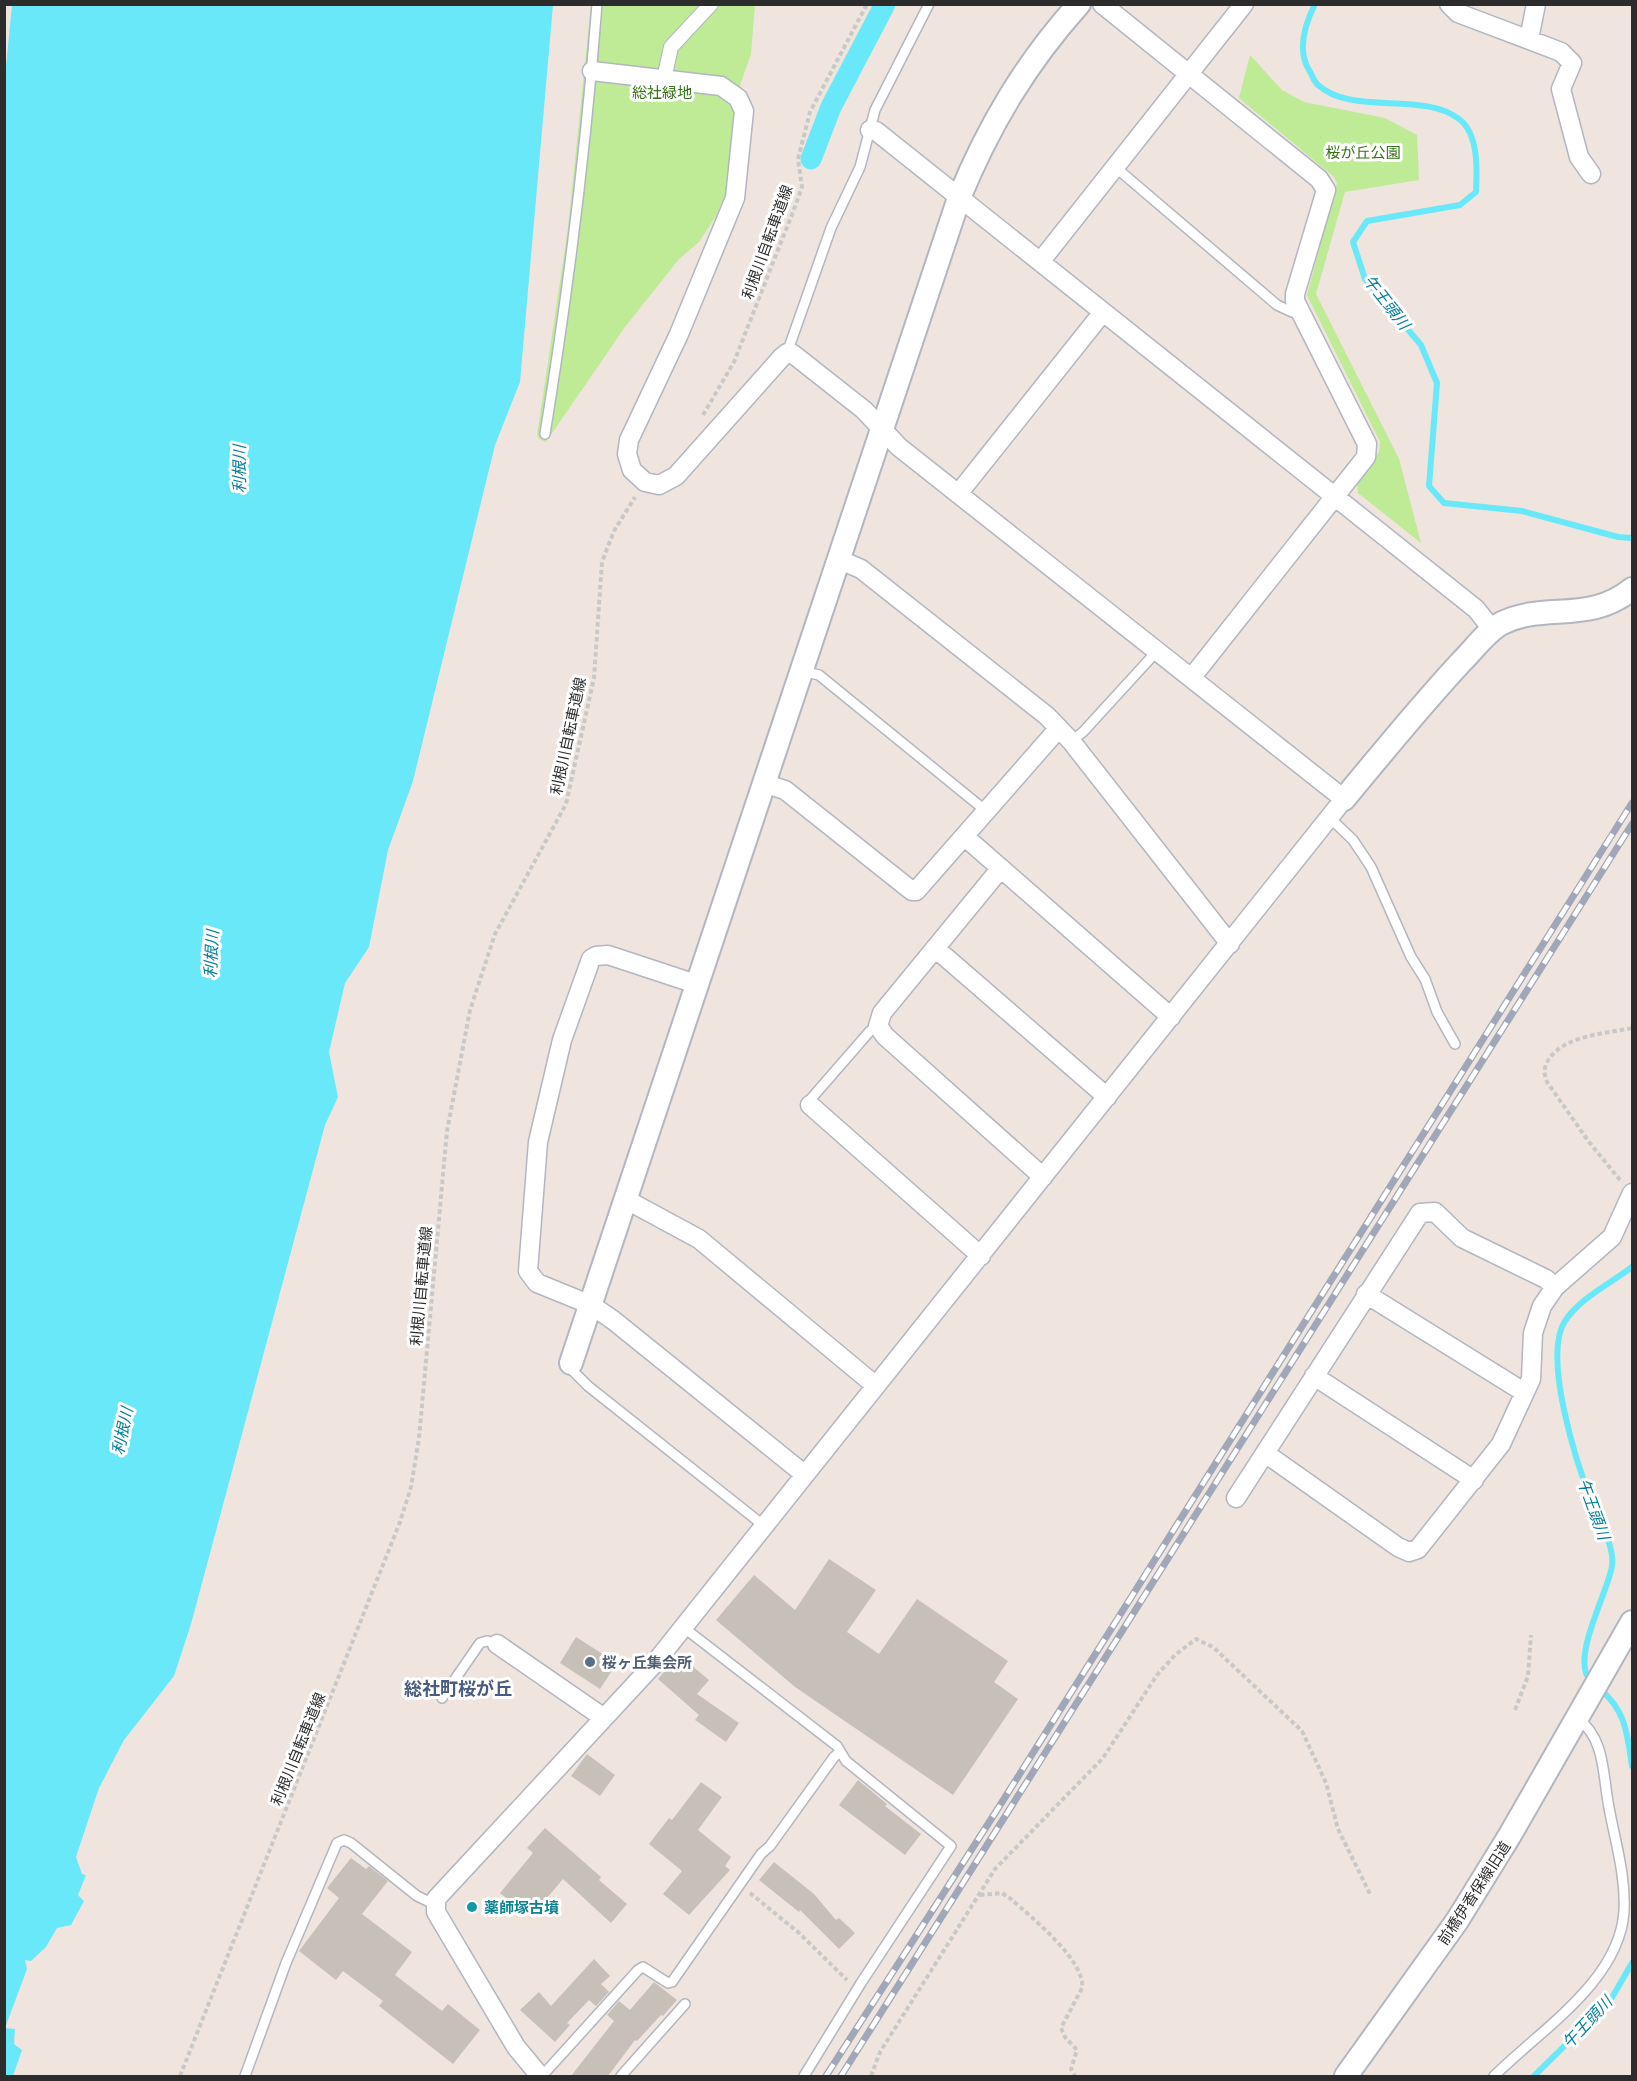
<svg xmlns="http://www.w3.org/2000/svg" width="1637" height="2081" font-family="Manrope,'Noto Sans JP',sans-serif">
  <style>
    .green { fill: #bfea96 }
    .water { fill: #69e8f9 }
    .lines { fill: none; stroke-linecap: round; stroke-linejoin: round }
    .stream { stroke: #69e8f9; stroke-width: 6 }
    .canal { stroke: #69e8f9; stroke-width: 21 }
    .building { fill: #c7c0b9 }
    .service-casing { stroke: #b2b6c1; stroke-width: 12 }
    .pedestrian-casing { stroke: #b2b6c1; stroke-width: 16 }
    .minor-casing { stroke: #b2b6c1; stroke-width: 21 }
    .tertiary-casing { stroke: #b2b6c1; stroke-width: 26 }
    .path { stroke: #c8c8c8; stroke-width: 4; stroke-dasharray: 4.5 3; stroke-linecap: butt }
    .service { stroke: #fff; stroke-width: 9 }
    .pedestrian { stroke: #fff; stroke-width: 14 }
    .minor { stroke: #fff; stroke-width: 18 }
    .tertiary { stroke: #fff; stroke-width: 22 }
    .rail-casing { stroke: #a0a7b8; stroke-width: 7 }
    .rail { stroke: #fff; stroke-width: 4.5; stroke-dasharray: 14; stroke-linecap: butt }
    .service-dot { fill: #5c6f8a; stroke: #fff; stroke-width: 2 }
    .culture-dot { fill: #0f9aa8; stroke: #fff; stroke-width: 2 }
    .labels { text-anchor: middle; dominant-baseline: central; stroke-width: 6; stroke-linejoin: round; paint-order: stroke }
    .park-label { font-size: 15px; fill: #357115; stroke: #fff }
    .street-label { font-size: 15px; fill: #2c2c2c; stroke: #fff }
    .service-label { font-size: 15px; font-weight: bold; fill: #4e5e75; stroke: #fff; text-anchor: start }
    .culture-label { font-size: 15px; font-weight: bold; fill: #0d838f; stroke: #fff; text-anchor: start }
    .water-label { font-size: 16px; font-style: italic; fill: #047e9b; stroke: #fff }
    .quarter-label { font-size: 18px; font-weight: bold; fill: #485b82; stroke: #fff }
  </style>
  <rect width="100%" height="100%" fill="#efe5de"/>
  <path class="green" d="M591,5H755L751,54L740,85L749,102L751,125L732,127L729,173L725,195L716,216L699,242L679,259L625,327L546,442L539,439L537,435L568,228Z
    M1250,55L1282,90L1304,102L1385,118L1417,135L1419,180L1345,192L1316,294L1399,459L1421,543L1358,493L1357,482L1379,452L1380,442L1307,295L1337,183L1334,177L1239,98Z"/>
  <path class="water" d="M12,5H553L520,382L495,445L413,781L388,850L369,947L345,983L329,1052L338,1097L325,1125L191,1624L174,1676L124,1740L99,1788L76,1857L82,1874L86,1875L78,1895L84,1901L71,1925L57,1928L46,1947L31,1961L25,1960L27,1969L5,2028L15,2029L14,2044L22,2050L13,2076H5L4,87Z"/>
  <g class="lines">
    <path class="stream" d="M1315,4C1305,24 1297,50 1309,70C1312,74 1314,82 1318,85C1352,116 1423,91 1459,119C1479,134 1477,170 1476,192L1460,205L1367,221L1353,242L1365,279L1421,345L1437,383L1429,486L1444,503L1522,511L1618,537L1632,538
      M1592,1682C1568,1662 1608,1593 1612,1566C1615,1547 1599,1520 1592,1502C1577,1465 1542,1357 1565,1321C1580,1298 1611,1283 1632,1267
      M1600,1689C1626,1711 1627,1733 1632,1766
      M1534,2076L1610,2001L1632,1963"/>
    <path class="canal" d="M811,159L831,107L885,4"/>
  </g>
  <path class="building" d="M829,1559L876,1590L847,1632L879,1654L917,1599L1008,1661L994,1682L1018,1699L953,1795L795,1687L716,1620L754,1575L795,1610Z
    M576,1637L617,1663L600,1689L560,1663Z
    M679,1655L709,1680L697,1694L739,1723L726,1742L695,1720L699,1715L658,1679Z
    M587,1754L615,1775L600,1796L571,1776Z
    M858,1780L887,1804L885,1806L921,1834L905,1855L839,1805Z
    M701,1782L722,1797L698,1830L731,1857L725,1866L730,1870L689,1915L663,1894L682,1871L649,1844L669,1818L672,1820Z
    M545,1828L601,1877L599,1880L627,1904L611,1923L563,1879L530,1918L500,1893L533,1853L527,1848Z
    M351,1858L366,1869L369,1866L388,1881L362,1914L412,1952L395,1975L442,2011L448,2004L480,2030L453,2064L379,2006L383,2001L343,1971L336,1980L299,1951L339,1898L327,1888Z
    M774,1862L814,1894L836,1920L839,1918L855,1933L839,1949L800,1910L799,1912L759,1880Z
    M594,1959L610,1976L601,1984L609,1992L596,2006L589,2000L567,2023L570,2025L555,2042L520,2010L539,1992L551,2006Z
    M654,1982L677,2000L663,2016L661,2015L637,2041L635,2040L608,2076H571L614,2021L607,2015L619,2001L630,2010Z"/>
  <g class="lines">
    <defs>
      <path id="service" d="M1114,166L1277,305L1292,312L1299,311
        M787,353L831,228L860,167L875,110L929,4
        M545,434C568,292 586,148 597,4
        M801,671L819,675L986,811
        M1071,741L1083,732L1158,650
        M1330,818L1353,840L1371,867L1411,957L1425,979L1437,1012L1455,1044
        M810,1105V1100L870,1031L878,1026
        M571,1363L573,1371L588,1386L763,1525
        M683,1627L837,1746L846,1761L951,1846L861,1983L804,2076
        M442,1698L480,1643L487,1641L497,1644
        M245,2076L286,1963L337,1843L344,1840L351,1843L417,1896L434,1904
        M542,2076L638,1970L643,1967L668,1983L672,1982L761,1854L770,1846L834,1757L840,1752
        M621,2076L685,2004
        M1494,2076C1539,2031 1620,1981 1624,1911C1626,1874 1614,1838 1608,1802C1603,1773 1604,1737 1578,1719"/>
      <path id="pedestrian" d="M664,79L671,47L711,4"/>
      <path id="minor" d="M1102,4L1319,179L1326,190L1295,294V301L1367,444L1366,457L1192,677
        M1449,4L1458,13L1561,52L1572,63L1561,89L1579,157L1591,174
        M1529,39L1536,4
        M870,130L876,131L1476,609L1492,629
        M1040,262L1244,4
        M958,494L1103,312
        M838,559L861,569L1047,716L1071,741L1230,944
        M763,783L785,790L912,891H916L1059,728
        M965,837L1171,1017
        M1001,868L882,1013L878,1026L885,1036L1043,1177
        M935,948L1107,1097
        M696,984L608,955L596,956L591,959L562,1040L538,1142L528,1271L537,1283L591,1305L613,1320L804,1474
        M810,1105L981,1256
        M625,1199L699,1239L876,1386
        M1366,1294L1524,1392
        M1314,1376L1474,1480
        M1265,1453L1398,1547L1409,1552L1418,1549L1501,1444L1531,1379L1533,1333L1542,1306L1555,1287L1612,1237L1632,1193
        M1236,1498L1420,1213L1435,1212L1462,1238L1546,1279L1555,1287
        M497,1644L604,1718
        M540,2076L516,2047L436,1912V1899L654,1664L1344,799L899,447L864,410L793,354L787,353L782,357L676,476L659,485L645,482L632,470L627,454L629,440L679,334L735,198L744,111L738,98L721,86L592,71"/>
      <path id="tertiary" d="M1344,799C1383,752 1421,705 1463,660C1475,648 1487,631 1502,623C1545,602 1589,624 1632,589
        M571,1363L959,198C989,125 1026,63 1079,4
        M1346,2076L1457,1921L1510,1835L1632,1622"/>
    </defs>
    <use href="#service" class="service-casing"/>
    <use href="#pedestrian" class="pedestrian-casing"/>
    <use href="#minor" class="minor-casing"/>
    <use href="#tertiary" class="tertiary-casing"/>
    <path class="path" d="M703,415L734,362L796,204L802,187L798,159L810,112L867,4
      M1620,1180L1589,1142L1547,1082L1544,1072C1550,1036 1604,1034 1632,1028
      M1515,1710L1528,1676L1531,1635
      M750,1893L798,1932L847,1980
      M980,1895L1002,1893L1011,1899C1031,1917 1086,1961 1082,1988L1061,2028L1065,2037L1077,2050L1071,2069L1075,2076
      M180,2076L400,1522L411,1487L419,1438L447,1131L470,1010L495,934L566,804L594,678L602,562L614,531L635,497
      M871,2076L880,2052L995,1869L1103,1758L1157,1675L1175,1655L1196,1639L1213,1647L1302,1731L1326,1783L1338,1829L1370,1894"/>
    <use href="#service" class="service"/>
    <use href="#pedestrian" class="pedestrian"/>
    <use href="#minor" class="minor"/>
    <use href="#tertiary" class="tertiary"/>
    <defs>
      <path id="rail" d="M826,2076L997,1810L1632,803
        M841,2076L1632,824"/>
    </defs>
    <use href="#rail" class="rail-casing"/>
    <use href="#rail" class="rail"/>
  </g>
  <circle class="service-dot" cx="590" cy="1662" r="6"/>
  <circle class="culture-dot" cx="472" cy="1907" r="6"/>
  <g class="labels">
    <g class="park-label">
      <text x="662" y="92">総社緑地</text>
      <text x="1363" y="152">桜が丘公園</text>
    </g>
    <g class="street-label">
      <text transform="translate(767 242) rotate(-70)">利根川自転車道線</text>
      <text transform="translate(568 736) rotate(-78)">利根川自転車道線</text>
      <text transform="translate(421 1286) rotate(-85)">利根川自転車道線</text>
      <text transform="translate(298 1749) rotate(-68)">利根川自転車道線</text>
      <text transform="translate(1474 1893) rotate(-57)">前橋伊香保線旧道</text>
    </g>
    <g class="service-label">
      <text x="602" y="1662">桜ヶ丘集会所</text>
    </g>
    <g class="culture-label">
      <text x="484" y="1907">薬師塚古墳</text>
    </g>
    <g class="water-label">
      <text transform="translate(1387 302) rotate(52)">午王頭川</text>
      <text transform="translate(239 469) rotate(-90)">利根川</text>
      <text transform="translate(211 954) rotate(-87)">利根川</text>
      <text transform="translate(122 1431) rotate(-78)">利根川</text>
      <text transform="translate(1594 1509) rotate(70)">午王頭川</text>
      <text transform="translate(1587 2022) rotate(-47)">午王頭川</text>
    </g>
    <g class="quarter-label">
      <text x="458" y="1688">総社町桜が丘</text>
    </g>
  </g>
  <rect width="1637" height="2081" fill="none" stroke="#2c2c2c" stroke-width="12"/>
</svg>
